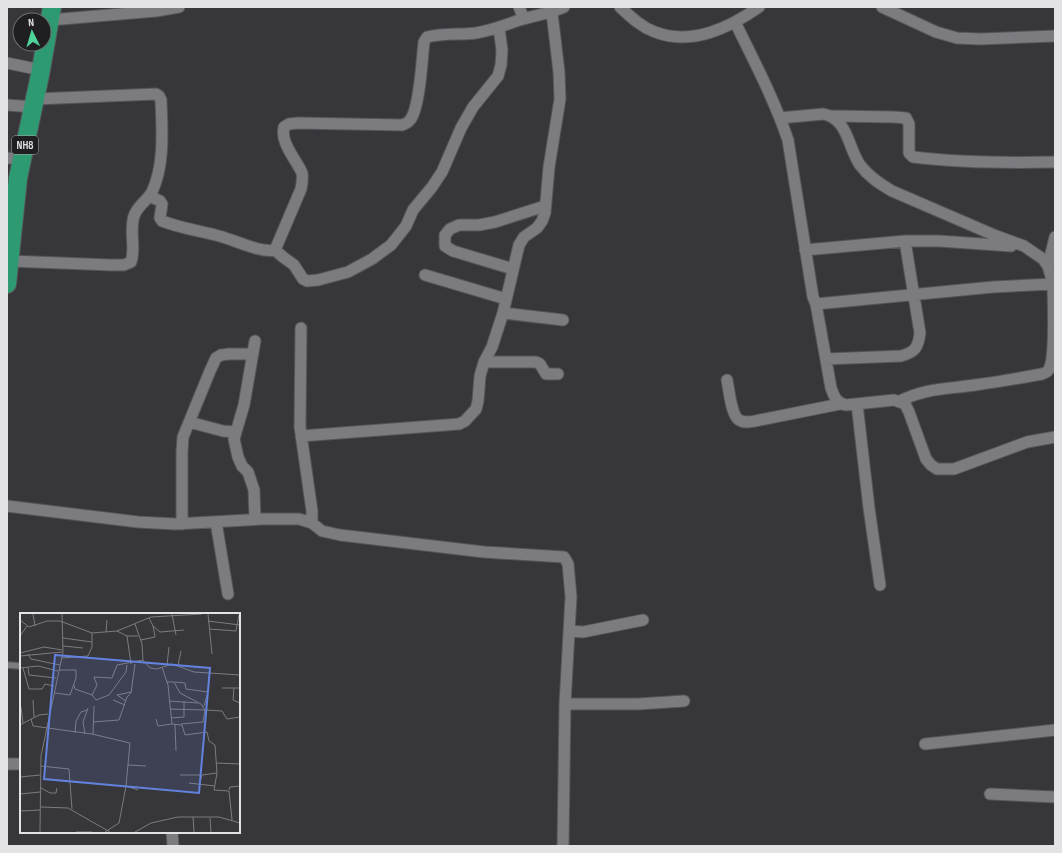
<svg xmlns="http://www.w3.org/2000/svg" width="1062" height="853" font-family="'Sofia Sans Condensed',sans-serif">
  <style>
    .lines { fill: none; stroke-linecap: round; stroke-linejoin: round }
    .service-casing { stroke: #565559; stroke-width: 8 }
    .minor-casing { stroke: #565559; stroke-width: 13 }
    .trunk-casing { stroke: #565559; stroke-width: 20 }
    .service { stroke: #7c7b80; stroke-width: 5.5 }
    .minor { stroke: #7c7b80; stroke-width: 11 }
    .trunk { stroke: #2e9a72; stroke-width: 18 }
    .labels { text-anchor: middle; dominant-baseline: central; stroke-width: 4; stroke-linejoin: round; paint-order: stroke }
    .shield { fill: #1f1e20; stroke: #a8a8aa; stroke-width: 1 }
    .shield-label { font-size: 11px; font-weight: bold; fill: #e3e3e5 }
    .inset-road { fill: none; stroke: #7c7c7f; stroke-width: 1 }
    .view { fill: #6282dd; fill-opacity: 0.15; stroke: #6282dd; stroke-width: 2 }
    .inset-edge { fill: none; stroke: #e3e3e5; stroke-width: 2 }
  </style>
  <rect width="100%" height="100%" fill="#37373b"/>
  <g class="lines">
    <defs>
      <path id="service" d="M7,665L21,666"/>
      <path id="minor" d="M519,7L524,19
        M620,7C631,17 641,27 655,32C692,46 729,28 759,7
        M882,7L936,32L957,38L980,39L1055,36
        M50,20L156,11L179,7
        M735,22C754,61 774,99 788,140L813,297L816,304L831,388C834,396 836,403 846,405L894,400L905,404L909,412L926,459L931,465L937,469H954L1027,442L1055,437
        M7,63L41,70
        M7,105L33,107
        M832,116L894,117L906,118L909,124V153L913,157C961,163 1007,163 1055,162
        M780,118L823,114C848,118 848,148 860,165C869,177 880,184 892,191L994,235L1024,246L1043,259L1048,266L1053,284L993,287L816,304
        M7,158L22,159
        M149,196L160,201L162,204L160,218L162,221C180,228 200,231 219,236C235,240 259,253 275,250L301,189C302,184 303,179 302,173C296,159 280,143 284,127L289,124L298,123L402,125C405,124 408,123 410,120C420,108 422,58 424,42L427,37C443,33 460,35 476,33C493,30 507,24 523,19C537,15 551,13 564,7
        M275,250L283,257L294,265L303,279L307,281L318,280L348,272L372,259L391,245L406,226L413,210L432,187L442,172L461,128L473,107L498,76L501,65L502,50L499,28
        M805,250L905,241H939L1011,246
        M10,261L111,265H124L131,262C136,248 129,232 134,216C137,206 147,201 152,192C165,164 162,129 161,100L159,96L156,94L35,99
        M1048,266L1055,237
        M513,269L453,251L445,246V235L450,229L459,225H479L495,222L545,206
        M425,275L506,299
        M503,313L563,320
        M301,328L300,427L312,511V523
        M255,341L244,405L234,439L238,457L242,466L248,472L254,490L255,519
        M826,359L901,356C915,352 918,348 920,333L905,241
        M484,362H536L540,364L546,374H558
        M727,380C729,389 731,415 739,420C744,423 749,422 755,421L840,404
        M900,401C925,388 948,389 975,385C997,382 1020,378 1042,374C1045,373 1048,372 1049,369C1056,357 1053,301 1053,284H1055
        M857,404L869,508L880,585
        M189,422L223,431L236,432
        M301,436L459,424L465,421L476,409L478,401L480,376L484,362L492,347L503,313L519,245L524,237L537,228L542,221L545,213L549,167L560,99L559,72L552,13
        M7,506L138,522L175,524L263,519H299L312,523L322,531L340,535L484,552L564,557L568,564L571,597L565,704L563,846
        M216,522L228,594
        M182,524V452L183,437L210,371L216,358L221,355L229,354H253
        M570,631L583,632L643,620
        M565,704H638L684,701
        M925,744L1055,730
        M7,764H21
        M990,794L1055,797
        M172,832L173,846"/>
      <path id="trunk" d="M7,284L18,178L40,75L52,7"/>
    </defs>
    <use href="#service" class="service-casing"/>
    <use href="#minor" class="minor-casing"/>
    <use href="#trunk" class="trunk-casing"/>
    <use href="#service" class="service"/>
    <use href="#minor" class="minor"/>
    <use href="#trunk" class="trunk"/>
  </g>
  <g class="labels">
    <rect class="shield" x="12" y="136" width="26" height="18" rx="3"/>
    <g class="shield-label">
      <text x="25" y="145">NH8</text>
    </g>
  </g>
  <g transform="translate(20 613)">
    <rect width="220" height="220" fill="#37373b"/>
    <path class="inset-road" d="M13,1L15,13M152,1L156,22M188,1L192,41M129,5L133,13L140,19L164,17M0,7L9,14L27,8H40L72,20L97,18L131,4L182,1M188,8L220,12M115,11L122,31L123,47L130,55L137,56L152,51L174,59L220,62M189,16L216,18L219,2M97,18L107,23H118M86,19L87,7M0,23L7,13M107,23L111,51M43,25L72,29M121,27L135,24L133,13M43,33L63,35M0,40L24,34L42,37M8,41L11,46L40,52M0,43L42,39M42,45L68,43L72,34V20M147,52L149,34M158,52L161,38M142,54L148,72L152,111L162,112L165,122L187,119L189,128L195,132L197,160L194,177L209,178L212,207M0,55L18,53L38,58M3,55L9,76H22L25,71L34,73M8,55L9,62L36,65M147,69H154L160,80L181,91L185,97L150,96M155,69L165,70L166,76L188,79L184,93M54,72L55,76L72,82L77,72L74,64L92,65L97,52L123,47M202,75H220M214,75L213,87L220,90M35,80L50,82L56,65V57H39M72,82L76,87L89,82L106,59L107,52M13,87L14,104M93,87L105,92M106,88L97,82L111,79M149,88L178,90M1,94L3,110M151,105L164,104V88M11,106L13,113L72,121L110,130L106,173M136,106L138,113L152,111M73,109L99,107L107,84L111,80L115,51M161,111L183,109L185,97L202,98L207,106L220,104M0,112L19,102L28,101M155,112L156,138M55,120L56,108L61,99L67,97M65,121L63,109L68,95M73,122L74,93M196,150L220,151M108,152L126,153M21,153L49,156L52,196M160,162H181M0,164L20,162M169,170L195,173M179,172L182,162L197,160M21,175L30,180H36L37,175M209,177L210,174L220,173M0,181L20,179M21,194L48,195L90,219M0,198L20,197M173,204L174,219M190,205L191,219M20,219L21,143L43,39L42,1M56,219H72M85,219L99,210L106,173L118,177M115,219L131,210L158,204H199L220,210"/>
    <path class="view" d="M35,42L190,55L179,180L24,166Z"/>
    <rect width="220" height="220" class="inset-edge"/>
  </g>
  <rect width="1062" height="853" fill="none" stroke="#e3e3e5" stroke-width="16"/>
  <g transform="translate(32 32) rotate(355)"><circle r="19" fill="#1f1e20" stroke="#6d6d6f"/>
  <path d="M0-3L7 15L0 10L-7 15Z" fill="#4fd399"/>
  <text y="-6" font-size="11" font-weight="bold" text-anchor="middle" fill="#e3e3e5">N</text>
  </g>
</svg>
